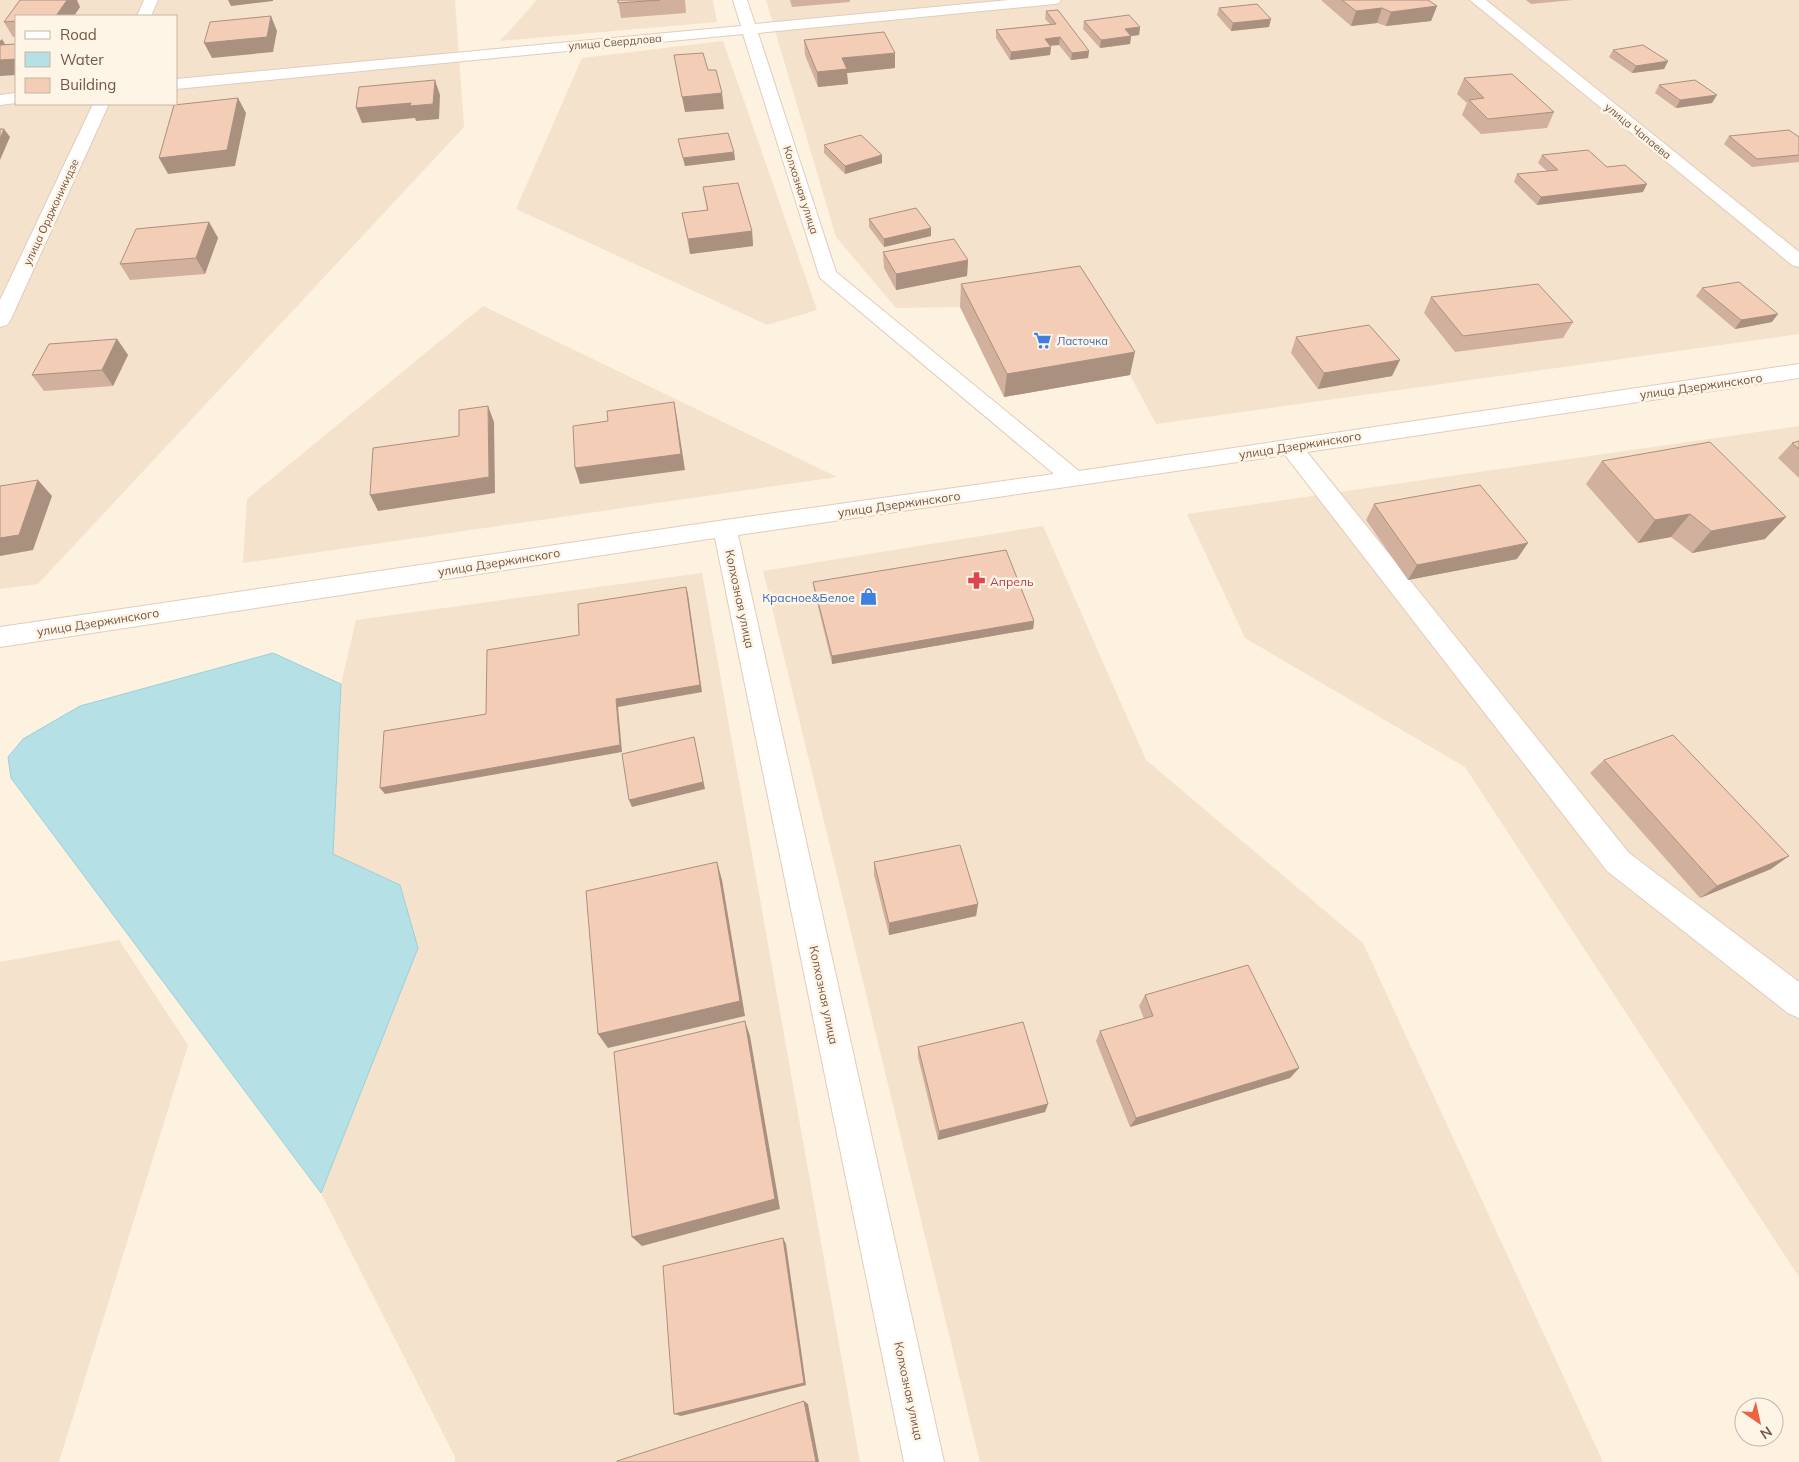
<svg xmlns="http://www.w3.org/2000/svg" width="1799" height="1462" font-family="Mulish,sans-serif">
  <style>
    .residential { fill: #f4e2cd; fill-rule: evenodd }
    .water { fill: #b4e0e6; stroke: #99d0d8 }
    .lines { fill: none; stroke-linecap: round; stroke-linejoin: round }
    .minor-casing { stroke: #e1ccbb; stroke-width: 2 }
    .minor { fill: #fff; fill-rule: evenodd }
    .wall { fill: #d1b09d }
    .shaded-wall { fill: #aa907f }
    .building { fill: #f3cdb6; stroke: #aa907f }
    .labels { text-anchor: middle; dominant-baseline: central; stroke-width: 5; stroke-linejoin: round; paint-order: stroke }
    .far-street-label { font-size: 11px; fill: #735646; stroke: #fff5e6 }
    .far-shop-label { font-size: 11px; fill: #366cbe; stroke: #fff5e6; text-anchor: start }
    .street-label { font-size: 12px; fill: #735646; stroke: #fff5e6 }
    .health-label { font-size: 12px; fill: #be3a42; stroke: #fff5e6; text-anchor: start }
    .shop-label { font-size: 12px; fill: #366cbe; stroke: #fff5e6; text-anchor: end }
  </style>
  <rect width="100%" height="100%" fill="#fdf1df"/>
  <path class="residential" d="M0,0H455L464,127L38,584L0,589ZM16,16H176V104H16Z
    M537,0H713L717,22L500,41Z
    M766,0H1799V334L1156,424L1130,375L960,307L896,308L836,237Z
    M723,41L817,310L767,325L516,209L582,58Z
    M483,306L837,477L243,563L247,499Z
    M1799,426V1277L1465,767L1245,638L1187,514Z
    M1043,526L1146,760L1363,943L1603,1462H980L763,571Z
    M702,573L860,1462H455V1457L321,1193L417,948L400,885L333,854L341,684L356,620Z
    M119,940L188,1045L59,1462H0V962Z"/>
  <path class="water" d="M273,653L341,684L333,854L400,885L418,948L321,1193L11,778L8,757L23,739L80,706Z"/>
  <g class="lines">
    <defs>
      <path id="minor" d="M144,0H158L151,16H137Z
        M733,0H747L755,24L1009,0H1061L1059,3L1054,4L758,33L836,272L1079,471L1799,364V378L1307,452L1629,853L1799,982V1018L1788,1013L1607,871L1285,455L738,535L944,1462H904L715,538L0,647V627L725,520L1054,474L820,278L743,34L176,89V79L741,26Z
        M1470,0H1486L1799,252V267L1792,265Z
        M16,93V103L0,105V95Z
        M93,104H109L10,321L7,325L0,327V300Z"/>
    </defs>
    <use href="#minor" class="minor-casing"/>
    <use href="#minor" class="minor"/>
  </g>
  <path class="wall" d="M20,0L80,7L74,16H16V37H13L4,22Z
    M618,0H685L686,13L621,18Z
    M790,0H850V2L792,7Z
    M1322,0H1428L1437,6L1431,21L1386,26L1377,23L1351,26L1322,1Z
    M1526,0H1573L1531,4Z
    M1219,8L1269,27L1231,31L1217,15Z
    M1046,11L1089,51L1088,58L1071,60L1059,45L1050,46L1051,47L1050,55L1010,60L996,38V30L1050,24L1045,19Z
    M1084,21L1140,27L1139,35L1131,36L1130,44L1100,48L1083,29Z
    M804,40L895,68L847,73L848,84L818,87L805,55Z
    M1613,50L1668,61L1664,69L1632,73L1609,57Z
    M1464,78L1554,112L1547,128L1481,134L1462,115L1467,103L1457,94Z
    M1659,85L1712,103L1676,108L1655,93Z
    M1729,136L1799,137V162L1752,167L1724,144Z
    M678,139L734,152L735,160L685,166Z
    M824,145L882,155V163L845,174L824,153Z
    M1542,155L1607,167L1643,192L1537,205L1514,182L1517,174L1547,171L1538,163Z
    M703,187L752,231L753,246L690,254L682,213L707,210Z
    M869,219L931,236L884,247L869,227Z
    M209,222L218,238L205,274L130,280L120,264Z
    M883,252L968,260L967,276L896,290L884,268Z
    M961,284L1130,375L1004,397L960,307Z
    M1702,288L1772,322L1735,329L1696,296Z
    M1431,297L1573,322L1563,338L1455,352L1424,313Z
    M1296,337L1392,376L1318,389L1291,353Z
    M117,339L128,355L113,386L44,391L32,375Z
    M1799,441V478L1778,458L1792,443Z
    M1602,461L1765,539L1692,553L1671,537L1638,543L1586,484Z
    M1374,504L1517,559L1408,580L1366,520Z
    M813,582L1034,621L1033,629L832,664L814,590Z
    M1604,760L1771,869L1700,898L1590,773Z
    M874,862L978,904L976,916L889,935L874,875Z
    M1145,995L1299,1068L1290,1078L1130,1127L1096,1041L1100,1031L1144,1019L1139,1006Z
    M918,1047L1048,1104L1045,1112L938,1140L918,1057Z"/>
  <path class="shaded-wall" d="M67,0H77L80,7L74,16H56Z
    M228,0H273V1L231,6Z
    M1437,6L1431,21L1386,26L1391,12Z
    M1382,8L1377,23L1351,26L1356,11Z
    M271,16L277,31L273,52L212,58L204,43Z
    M1271,19L1269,27L1231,31L1233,23Z
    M1140,27L1139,35L1124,37L1125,29Z
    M1131,36L1130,44L1100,48L1101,40Z
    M1060,37L1059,45L1044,46L1045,39Z
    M2,39L11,54L16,59V75L0,76V41Z
    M1051,47L1050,55L1010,60L1011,52Z
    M1089,51L1088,58L1071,60L1072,53Z
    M895,53V68L847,73L848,84L818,87L817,72L842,58Z
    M1668,61L1664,69L1632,73L1636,66Z
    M435,80L440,95L439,119L416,121L415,118L362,123L356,108Z
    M722,93L724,109L685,112L682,97Z
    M1717,95L1712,103L1676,108L1680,100Z
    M238,98L246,113L235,166L168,174L159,158Z
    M4,129L10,137L0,160V139Z
    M734,152L735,160L685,166L683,158Z
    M882,155V163L845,174V166Z
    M1647,184L1643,192L1537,205L1541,197Z
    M209,222L218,238L205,274L196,258Z
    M931,228V236L884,247V239Z
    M752,231L753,246L690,254L688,239Z
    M968,260L967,276L896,290V274Z
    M1778,314L1772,322L1735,329L1741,320Z
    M117,339L128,355L113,386L102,370Z
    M1135,352L1130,375L1004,397L1007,374Z
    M1400,360L1392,376L1318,389L1324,373Z
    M674,402L677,418L685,470L580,484L575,468Z
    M488,406L494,422L495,493L378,511L370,495L489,477Z
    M38,480L52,496L33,550L0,556V538Z
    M1690,514L1671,537L1638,543L1655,520Z
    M1786,517L1765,539L1692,553L1711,531Z
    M1528,543L1517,559L1408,580L1417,565Z
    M686,587L688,594L702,692L618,707L622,752L385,794L380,788L616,699Z
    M1034,621L1033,629L832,664V656Z
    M694,737L705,789L632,807L629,800Z
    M1789,856L1771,869L1700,898L1717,886Z
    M717,862L722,880L745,1016L608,1048L598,1034Z
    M978,904L976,916L889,935V923Z
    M745,1021L750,1036L780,1209L642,1246L632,1237Z
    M1299,1068L1290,1078L1130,1127L1136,1118Z
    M1048,1104L1045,1112L938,1140L939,1131Z
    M783,1238L786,1244L806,1385L681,1416L674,1414Z
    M804,1401L808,1404L819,1462H816Z"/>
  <path class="building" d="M20,0H67L56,16H16V21L4,22Z
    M618,0H660L618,3Z
    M1342,0H1428L1437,6L1391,12L1382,8L1356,11Z
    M1257,4L1271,19L1233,23L1219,8Z
    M1058,10L1089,51L1072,53L1060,37L1045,39L1051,47L1011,52L996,30L1056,24L1046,11Z
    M1129,15L1140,27L1125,29L1131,36L1101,40L1084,21Z
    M271,16L267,37L204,43L210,22Z
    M884,32L895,53L842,58L847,69L817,72L804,40Z
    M16,44V59L0,60V45Z
    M1643,45L1668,61L1636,66L1613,50Z
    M703,53L708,70H716L722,93L682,97L674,55Z
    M1512,74L1554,112L1488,119L1469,100L1484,98L1464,78Z
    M435,80L433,104L410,106L411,103L356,108L359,87Z
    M1695,80L1717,95L1680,100L1659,85Z
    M238,98L227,150L159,158L174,105Z
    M0,129H4L0,139Z
    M1789,130L1799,137V155L1757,159L1729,136Z
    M728,133L734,152L683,158L678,139Z
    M861,135L882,155L845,166L824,145Z
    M1588,150L1607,167L1625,165L1647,184L1541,197L1517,174L1558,170L1542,155Z
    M738,183L752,231L688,239L682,213L708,210L703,187Z
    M916,208L931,228L884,239L869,219Z
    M209,222L196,258L120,264L136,229Z
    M954,239L968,260L896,274L883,252Z
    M1080,266L1135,352L1007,374L961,284Z
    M1739,282L1778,314L1741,320L1702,288Z
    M1538,284L1573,322L1463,336L1431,297Z
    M1369,325L1400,360L1324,373L1296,337Z
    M117,339L102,370L32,375L49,344Z
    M674,402L681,454L575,468L573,426L608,421L607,411Z
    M488,406L489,477L370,495L373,448L459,436V410Z
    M1799,441V449L1792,443Z
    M1710,442L1786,517L1711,531L1690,514L1655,520L1602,461Z
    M38,480L19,535L0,538V486Z
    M1480,485L1528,543L1417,565L1374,504Z
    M1006,550L1034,621L832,656L813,582Z
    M686,587L700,685L616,699L620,745L380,788L384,731L486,714L487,650L579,635L578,604Z
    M1673,735L1789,856L1717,886L1604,760Z
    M694,737L703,782L629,800L622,754Z
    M960,845L978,904L889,923L874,862Z
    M717,862L740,1001L598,1034L586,891Z
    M1248,965L1299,1068L1136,1118L1100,1031L1153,1016L1145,995Z
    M745,1021L775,1199L632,1237L614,1052Z
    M1023,1022L1048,1104L939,1131L918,1047Z
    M783,1238L804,1383L674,1414L663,1266Z
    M804,1401L816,1462H617V1461Z"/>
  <defs>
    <symbol id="supermarket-bare" viewBox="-9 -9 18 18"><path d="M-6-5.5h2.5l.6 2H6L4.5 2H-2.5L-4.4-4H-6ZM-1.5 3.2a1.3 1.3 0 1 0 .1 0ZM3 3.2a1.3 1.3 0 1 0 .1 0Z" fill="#3f7fe0" stroke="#fff5e6" stroke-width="2.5" paint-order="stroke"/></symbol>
    <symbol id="pharmacy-bare" viewBox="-9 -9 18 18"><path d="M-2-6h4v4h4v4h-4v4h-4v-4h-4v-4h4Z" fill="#e0444e" stroke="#fff5e6" stroke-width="2.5" paint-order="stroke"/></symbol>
    <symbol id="shop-bare" viewBox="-9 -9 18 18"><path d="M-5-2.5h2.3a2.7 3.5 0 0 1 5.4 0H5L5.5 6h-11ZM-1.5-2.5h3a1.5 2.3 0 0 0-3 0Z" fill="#3f7fe0" stroke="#fff5e6" stroke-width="2.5" paint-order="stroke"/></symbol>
  </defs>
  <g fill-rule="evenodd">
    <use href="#supermarket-bare" x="1030" y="328" width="25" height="25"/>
    <use href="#pharmacy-bare" x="964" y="568" width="25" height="25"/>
    <use href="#shop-bare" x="856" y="584" width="25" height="25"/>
  </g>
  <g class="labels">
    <g class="far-street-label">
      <text transform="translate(615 42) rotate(-5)">улица Свердлова</text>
      <text transform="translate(1638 131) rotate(39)">улица Чапаева</text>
      <text transform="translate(801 190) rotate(72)">Колхозная улица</text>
      <text transform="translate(51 212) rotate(-65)">улица Орджоникидзе</text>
    </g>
    <g class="far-shop-label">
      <text x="1057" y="341">Ласточка</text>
    </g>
    <g class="street-label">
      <text transform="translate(1701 386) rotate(-8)">улица Дзержинского</text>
      <text transform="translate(1300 445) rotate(-9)">улица Дзержинского</text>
      <text transform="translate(899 504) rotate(-8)">улица Дзержинского</text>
      <text transform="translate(499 562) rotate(-9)">улица Дзержинского</text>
      <text transform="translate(740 599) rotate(78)">Колхозная улица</text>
      <text transform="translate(98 622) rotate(-9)">улица Дзержинского</text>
      <text transform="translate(824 995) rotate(78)">Колхозная улица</text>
      <text transform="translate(909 1391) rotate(78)">Колхозная улица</text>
    </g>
    <g class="health-label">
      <text x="990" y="581">Апрель</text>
    </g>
    <g class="shop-label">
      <text x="855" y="597">Красное&amp;Белое</text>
    </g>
  </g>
  <rect x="15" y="15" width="162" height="90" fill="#fff5e6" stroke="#c7b5a6"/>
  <rect x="25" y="31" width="25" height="8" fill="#ffffff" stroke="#c7b5a6"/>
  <text x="60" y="40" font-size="15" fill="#735646">Road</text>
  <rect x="25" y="52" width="25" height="15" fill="#b4e0e6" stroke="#c7b5a6"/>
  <text x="60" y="65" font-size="15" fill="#735646">Water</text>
  <rect x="25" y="78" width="25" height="15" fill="#f3cdb6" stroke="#c7b5a6"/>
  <text x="60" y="90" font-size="15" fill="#735646">Building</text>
  <g transform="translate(1759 1422) rotate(146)"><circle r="24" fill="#fff5e6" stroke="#c7b5a6"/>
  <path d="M0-4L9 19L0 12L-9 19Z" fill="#eb6340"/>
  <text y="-8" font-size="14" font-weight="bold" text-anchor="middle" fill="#735646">N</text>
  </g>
</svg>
